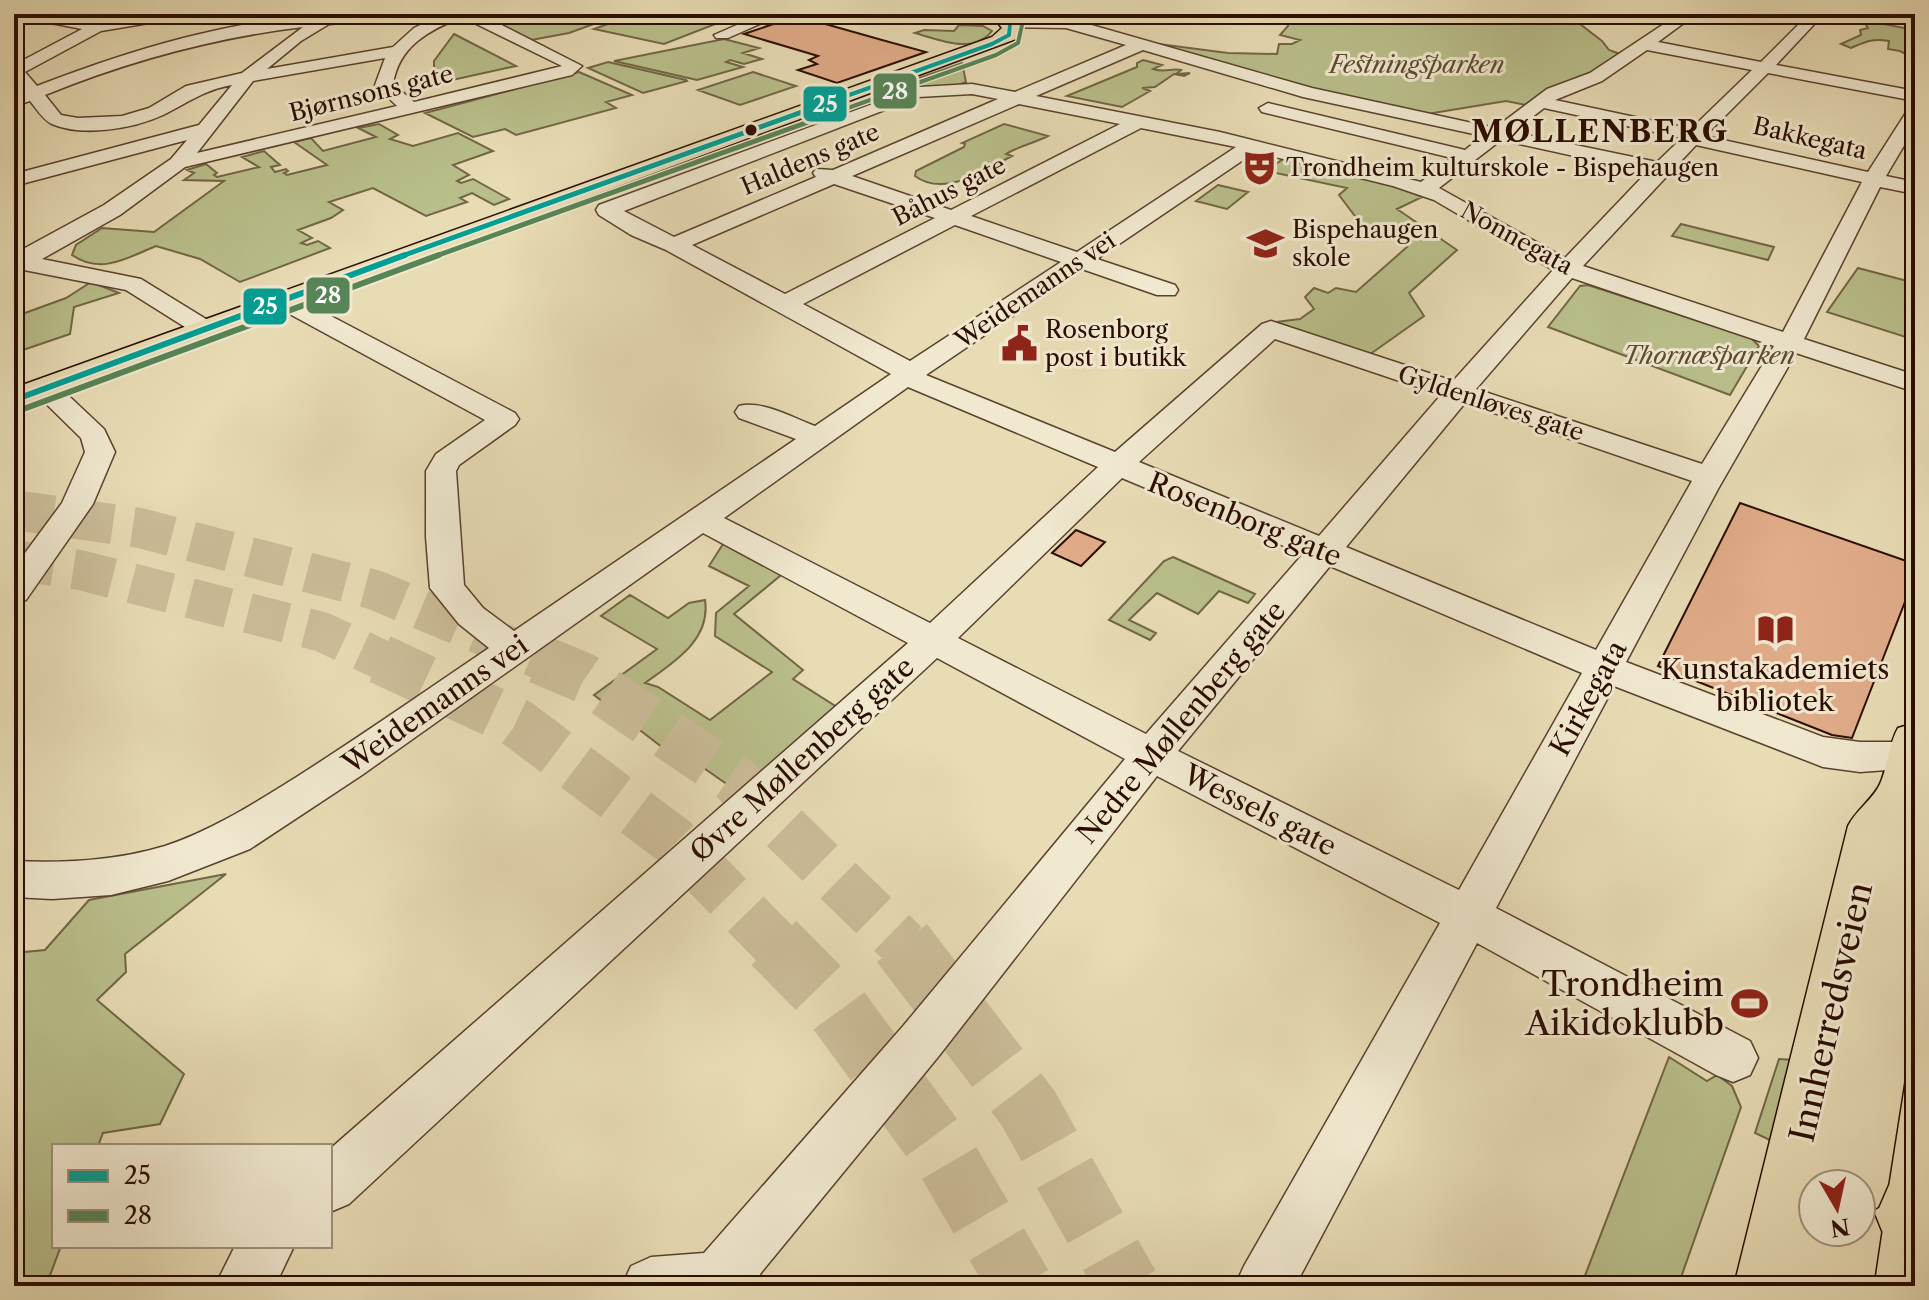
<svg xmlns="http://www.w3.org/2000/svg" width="1929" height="1300" font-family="'Libre Caslon Text',serif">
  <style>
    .green { fill: #b9bf8b; stroke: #726646; stroke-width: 2 }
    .building { fill: #e1ac89; stroke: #2b0d00; stroke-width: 2 }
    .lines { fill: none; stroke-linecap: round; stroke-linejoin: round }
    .highway-tunnel-far2 { stroke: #ccbd9a; stroke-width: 40; stroke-dasharray: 40 20; stroke-linecap: butt }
    .highway-tunnel-far1 { stroke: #ccbd9a; stroke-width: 50; stroke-dasharray: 50 25; stroke-linecap: butt }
    .highway-tunnel { stroke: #ccbd9a; stroke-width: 63; stroke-dasharray: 63 31; stroke-linecap: butt }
    .minor-casing { stroke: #5a412d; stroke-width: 3 }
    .major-casing { stroke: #2b0d00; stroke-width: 3 }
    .minor { fill: #f0e8cf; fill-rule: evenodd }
    .major { fill: #e8dcb5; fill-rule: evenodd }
    .bus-1-far2-casing { stroke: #f0e8cf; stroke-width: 7 }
    .bus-1-far1-casing { stroke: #f0e8cf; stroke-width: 8 }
    .bus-1-casing { stroke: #f0e8cf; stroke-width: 10 }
    .bus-2-far2-casing { stroke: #f0e8cf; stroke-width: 7 }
    .bus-2-far1-casing { stroke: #f0e8cf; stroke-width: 8 }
    .bus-2-casing { stroke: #f0e8cf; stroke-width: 10 }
    .bus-1-far2 { stroke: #029f95; stroke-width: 4 }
    .bus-1-far1 { stroke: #029f95; stroke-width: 5 }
    .bus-1 { stroke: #029f95; stroke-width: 6 }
    .bus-2-far2 { stroke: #578556; stroke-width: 4 }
    .bus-2-far1 { stroke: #578556; stroke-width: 5 }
    .bus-2 { stroke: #578556; stroke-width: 6 }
    .bus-dot { fill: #2b0d00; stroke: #f0e8cf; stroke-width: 3 }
    .labels { text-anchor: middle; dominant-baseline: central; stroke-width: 6; stroke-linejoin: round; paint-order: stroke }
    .far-park-label { font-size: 24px; font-style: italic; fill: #5d4b31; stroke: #f0e8cf }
    .far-street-label { font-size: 24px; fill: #2b0d00; stroke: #f0e8cf }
    .far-poi-label { font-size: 24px; fill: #2b0d00; stroke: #f0e8cf; text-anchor: start }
    .street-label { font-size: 28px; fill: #2b0d00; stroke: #f0e8cf }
    .poi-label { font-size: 28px; fill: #2b0d00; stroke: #f0e8cf }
    .far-district-label { font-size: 30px; font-weight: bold; letter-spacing: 2px; fill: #2b0d00; stroke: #f0e8cf }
    .near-poi-label { font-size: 34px; fill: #2b0d00; stroke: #f0e8cf; text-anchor: end }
    .near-street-label { font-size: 34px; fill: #2b0d00; stroke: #f0e8cf }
    .line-badge { stroke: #f0e8cf; stroke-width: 3 }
    .badge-label { font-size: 22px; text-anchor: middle; font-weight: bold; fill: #fff }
  </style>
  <rect width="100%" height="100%" fill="#e8dcb5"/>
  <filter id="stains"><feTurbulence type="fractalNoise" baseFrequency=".0025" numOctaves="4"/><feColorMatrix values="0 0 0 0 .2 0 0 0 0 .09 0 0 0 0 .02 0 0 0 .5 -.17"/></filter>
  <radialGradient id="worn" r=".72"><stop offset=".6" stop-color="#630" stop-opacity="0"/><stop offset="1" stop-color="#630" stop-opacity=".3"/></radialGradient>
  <path class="green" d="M468,14H621L569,33L526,41Z
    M635,14H741L664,44L594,29Z
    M918,14C940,20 962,14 986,14L995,24L931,21L903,15Z
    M1279,14H1538L1572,18L1602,41L1609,50L1628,57L1531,106L1506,101L1415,116L1309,93L1151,43L1228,53L1277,54L1279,44H1292L1300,40L1280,35L1288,26L1287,21L1276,15Z
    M1868,14H1897L1900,17L1883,24L1915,30V59L1900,51L1888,49L1889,41C1872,38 1865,42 1851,48L1841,44L1861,35L1860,30L1868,28L1863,20H1867Z
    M959,25L983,26L992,31C973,55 940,40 915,33L924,30L954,31Z
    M454,34L516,66L434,84V61Z
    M724,39L759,48L743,53L762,59L744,64L730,60L726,62L743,67L697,80L614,61Z
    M1143,60L1162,65L1153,69C1165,73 1171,68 1181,70L1176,74L1190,73L1184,76L1174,74L1155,87L1142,88L1150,91L1122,107L1067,96L1137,67V63Z
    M608,62L686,80L687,81L643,93L588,68Z
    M962,63L966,82L958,85L882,91Z
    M579,72L632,95L606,102L616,108L516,135L505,129L473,137L425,113Z
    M753,72L796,86L740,105L698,90Z
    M379,124L398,135L390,139L413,146L458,133L493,151L453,165L469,175L457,181L461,183L473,179L509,199L494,205L472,193L460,198L467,202L426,216L373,188L329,202L343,210L331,218L298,230L312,238L301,243L307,245L318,241L330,248L240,282L200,259L156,246C127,258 101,275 72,255L76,245L102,228L154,232L224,181L184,180L194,173L187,170L206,164L217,173L214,175L217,177L259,167L242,157L264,151L280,165L271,167L275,172L286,169L288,171L284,173L287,175L327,165L294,142L311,138L323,151L376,137L358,128Z
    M1004,124L1048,136C1034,143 1017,147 1006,154L1012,156C985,170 944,198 915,176L916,171L964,147L965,144L962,143Z
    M1283,159L1398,186L1422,197L1397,209L1457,250L1409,293L1424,316L1369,355L1276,322L1300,319L1314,309L1305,297L1314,288L1328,293L1336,288L1356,292L1407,247L1396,240L1398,237L1364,228L1339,195L1347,188L1266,171Z
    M1218,185L1248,192L1227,209L1196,201Z
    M1681,224L1774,247L1768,260L1672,236Z
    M1858,268L1915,283V340L1827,312Z
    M91,282L119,293L74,307L70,334L14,353V317L66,298Z
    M1588,285L1751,338L1759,346L1730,395L1548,327L1580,286Z
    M730,533L792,566L734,614L803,670L793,679L851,716L754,803L695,762L688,767L594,695L657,649L601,616L630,595L668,618L689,603L705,600C711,640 674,662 645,683L658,687L710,720L772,672L715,636L716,613L749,586L709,566Z
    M1173,557L1255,594L1248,603L1219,591L1198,614L1157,593L1129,620L1156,633L1150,640L1109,620L1164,561Z
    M226,874L125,954L126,972L97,1000L184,1074L160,1124L103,1133L98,1146H54V1246H61L46,1286H14V953L45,950L89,900Z
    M1669,1057L1707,1081L1717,1075L1732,1086L1741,1107L1678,1286H1581Z
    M1779,1059L1793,1060L1772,1141L1755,1133Z"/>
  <path class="building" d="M797,16L882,40L926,52L837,83L798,70L817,64L809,60L818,56L744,34Z
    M1740,503L1915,564V576L1852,738L1832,735L1658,666Z
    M1076,530L1105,542L1081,566L1052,553Z"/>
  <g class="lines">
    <path class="highway-tunnel-far2" d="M14,510L140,528L375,590L544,661
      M14,560L80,570L322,632L384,661"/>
    <path class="highway-tunnel-far1" d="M380,659L517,723L674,841L776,945
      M539,659L584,678L734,779L904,945"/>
    <path class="highway-tunnel" d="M774,943L834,1004L945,1156L1021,1286
      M902,943L1028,1108L1128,1286"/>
    <defs>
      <path id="minor" d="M18,14H50L95,22L110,14H128L124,18L186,14L179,18L101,31L25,72L37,86C130,50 229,20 329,14C358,12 387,14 415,14L408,18L329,24L301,41L267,69L393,47L414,28L443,14H480L582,66L572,75L185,167L120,215L42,259L141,279L214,324L218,329L214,334H196L126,290L24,270L14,273V254L104,205L171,159L187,140L14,186V174L199,125L232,85C204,90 187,103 163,115C133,129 82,137 52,124C43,120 36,108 30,101L14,106V95L23,91L14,81V65L82,29L25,18ZM462,17L562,66L414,102L393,84C399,46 429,30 462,17ZM303,27L242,73L186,86L149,108L122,116L78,118L61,115L45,95C129,61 212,38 303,27ZM385,58L375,85L397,106L197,153L253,81Z
        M762,14H782L728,38H716L714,35Z
        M1679,14H1696L1658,42L1761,62L1802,21L1803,14H1817L1819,19L1776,65L1915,91V101L1768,73L1705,136L1868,172L1909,108L1915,107V127L1886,176L1915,182V194L1880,187L1804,339L1915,375V392L1796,353L1718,489L1626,662L1823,737L1860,742H1915V768L1860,772L1823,767L1614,686L1496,908L1750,1041L1758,1058L1750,1075L1733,1082L1716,1075L1477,943L1295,1286H1235L1244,1266L1440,923L1157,776L938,1057L760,1274L764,1286H622L631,1266L651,1257L704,1253L904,1025L1125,759L937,658L349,1204L330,1212V1149L908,643L703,533L362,775L250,849L168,881L111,895L52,899L14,897V861C65,863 116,861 165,846C213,830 253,804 295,778C361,736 424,692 489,648L459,624L430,588L426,537V471L436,454L485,420L273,305L270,300L273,295H291L515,413L519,419L515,425L459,465L456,471L464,585L483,608L514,631L796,439L739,418L735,412L739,406C762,400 793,418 815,426L891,374L666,250L631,235L599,215L596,210L599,205L889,98L882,93L885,89L972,84L1015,92L1126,45L1066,28L1005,27L1002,24L1010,19L1067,18L1312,88L1495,128L1547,89L1590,73ZM1143,50L1303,97L1483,136L1465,150L1268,103L1259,108L1262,112L1452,158L1421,182L1220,132L1036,96ZM1647,50L1752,70L1691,129L1555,100L1602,81ZM972,94L998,99L833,170L816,169L813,173L816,177L674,237L624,211L918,97ZM1019,104L1120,124L951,210L852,176ZM1544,108L1682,138L1657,162L1513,132ZM1141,128L1236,147L1077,252L971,216ZM1501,140L1647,172L1565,258L1439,188ZM1696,145L1862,182L1783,332L1583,266ZM1255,152L1393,186L1434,200L1553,270L1453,381L1271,321L1262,324L1115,452L926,375L1082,269L1157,295H1175L1178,290L1175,285L1097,259ZM834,184L935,218L785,294L692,245ZM955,225L1061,262L910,361L803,304ZM1572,278L1774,346L1702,464L1476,389ZM1275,339L1441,395L1319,536L1139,462ZM908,387L1098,467L930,623L724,518ZM1465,403L1692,481L1596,650L1346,547ZM1122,478L1303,554L1146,734L958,638ZM1330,566L1582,673L1459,890L1178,751Z
        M44,380L54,382L104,429L115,452L93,504L26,600L14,603V568L62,503L85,452L81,438L30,388L34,382Z
        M235,1246H294L275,1286H215Z"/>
      <path id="major" d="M991,14H1010L1021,27L1016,39L14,410V388L992,37L1002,28Z
        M1915,723V1012L1888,1184L1878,1207L1872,1210L1881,1232L1873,1286H1734L1848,826C1856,810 1873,799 1880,784C1888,766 1888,746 1898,728ZM1813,1184H1861V1232H1813Z"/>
    </defs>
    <use href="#minor" class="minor-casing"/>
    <use href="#major" class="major-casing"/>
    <use href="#minor" class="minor"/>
    <use href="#major" class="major"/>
    <defs>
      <path id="bus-1-far2" d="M796,114L992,44L1009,35L1010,24"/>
      <path id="bus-1-far1" d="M399,257L802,112"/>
      <path id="bus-1" d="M14,400L405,255"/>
      <path id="bus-2-far2" d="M831,114L996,55L1018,43L1022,25"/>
      <path id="bus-2-far1" d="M433,257L836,112"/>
      <path id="bus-2" d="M18,411L439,255"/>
    </defs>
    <use href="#bus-1-far2" class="bus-1-far2-casing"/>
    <use href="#bus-1-far1" class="bus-1-far1-casing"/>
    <use href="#bus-1" class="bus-1-casing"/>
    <use href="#bus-2-far2" class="bus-2-far2-casing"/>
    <use href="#bus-2-far1" class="bus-2-far1-casing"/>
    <use href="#bus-2" class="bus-2-casing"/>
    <use href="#bus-1-far2" class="bus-1-far2"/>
    <use href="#bus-1-far1" class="bus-1-far1"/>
    <use href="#bus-1" class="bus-1"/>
    <use href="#bus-2-far2" class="bus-2-far2"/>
    <use href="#bus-2-far1" class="bus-2-far1"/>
    <use href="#bus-2" class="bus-2"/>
  </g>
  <defs>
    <symbol id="theatre-bare" viewBox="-9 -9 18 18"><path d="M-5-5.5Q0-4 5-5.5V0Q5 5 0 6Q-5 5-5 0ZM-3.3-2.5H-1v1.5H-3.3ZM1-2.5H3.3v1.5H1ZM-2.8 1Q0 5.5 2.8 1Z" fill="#8f2418" stroke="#f0e8cf" stroke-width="2.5" paint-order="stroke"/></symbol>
    <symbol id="school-bare" viewBox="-9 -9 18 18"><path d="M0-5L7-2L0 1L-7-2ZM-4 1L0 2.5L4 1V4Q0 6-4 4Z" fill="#8f2418" stroke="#f0e8cf" stroke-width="2.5" paint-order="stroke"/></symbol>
    <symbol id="civic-bare" viewBox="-9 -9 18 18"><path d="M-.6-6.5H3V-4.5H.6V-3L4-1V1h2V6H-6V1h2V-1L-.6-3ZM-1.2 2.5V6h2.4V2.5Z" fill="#8f2418" stroke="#f0e8cf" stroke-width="2.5" paint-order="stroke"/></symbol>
    <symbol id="library-bare" viewBox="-9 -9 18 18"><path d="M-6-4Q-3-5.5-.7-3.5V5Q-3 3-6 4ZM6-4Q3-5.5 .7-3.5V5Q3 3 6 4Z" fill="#8f2418" stroke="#f0e8cf" stroke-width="2.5" paint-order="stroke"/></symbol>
    <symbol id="stadium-bare" viewBox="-9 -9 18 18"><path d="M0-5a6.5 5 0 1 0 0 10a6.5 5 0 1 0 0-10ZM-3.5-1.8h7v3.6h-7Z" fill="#8f2418" stroke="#f0e8cf" stroke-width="2.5" paint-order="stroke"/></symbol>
  </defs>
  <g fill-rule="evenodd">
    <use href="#theatre-bare" x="1234" y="142" width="51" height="51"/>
    <use href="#school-bare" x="1240" y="218" width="51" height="51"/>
    <use href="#civic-bare" x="994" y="318" width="51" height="51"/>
    <use href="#library-bare" x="1750" y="604" width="51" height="51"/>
    <use href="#stadium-bare" x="1724" y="978" width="51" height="51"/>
  </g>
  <circle class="bus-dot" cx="751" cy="130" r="7"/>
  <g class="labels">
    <g class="far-park-label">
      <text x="1417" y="64">Festningsparken</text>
      <text x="1709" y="355">Thornæsparken</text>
    </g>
    <g class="far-street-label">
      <text transform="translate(371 93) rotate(-14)">Bjørnsons gate</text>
      <text transform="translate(1810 138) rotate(13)">Bakkegata</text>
      <text transform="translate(810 159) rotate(-23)">Haldens gate</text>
      <text transform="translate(949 191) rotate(-27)">Båhus gate</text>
      <text transform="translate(1517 238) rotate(29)">Nonnegata</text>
      <text transform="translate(1035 290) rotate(-34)">Weidemanns vei</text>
      <text transform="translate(1491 403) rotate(18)">Gyldenløves gate</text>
    </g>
    <g class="far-poi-label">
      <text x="1286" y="167">Trondheim kulturskole - Bispehaugen</text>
      <text x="1292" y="229">Bispehaugen<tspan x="1292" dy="28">skole</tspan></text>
      <text x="1045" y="329">Rosenborg<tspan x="1045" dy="28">post i butikk</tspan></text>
    </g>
    <g class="street-label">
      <text transform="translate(1245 519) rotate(22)">Rosenborg gate</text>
      <text transform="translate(1588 698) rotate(-61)">Kirkegata</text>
      <text transform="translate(435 704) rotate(-35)">Weidemanns vei</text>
      <text transform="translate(1181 722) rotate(-50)">Nedre Møllenberg gate</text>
      <text transform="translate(802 759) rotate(-42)">Øvre Møllenberg gate</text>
      <text transform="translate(1260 810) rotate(27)">Wessels gate</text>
    </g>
    <g class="poi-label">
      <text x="1775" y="669">Kunstakademiets<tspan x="1775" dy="32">bibliotek</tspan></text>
    </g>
    <g class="far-district-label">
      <text x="1600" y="131">MØLLENBERG</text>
    </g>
    <g class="near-poi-label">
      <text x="1724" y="984">Trondheim<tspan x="1724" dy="39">Aikidoklubb</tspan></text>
    </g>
    <g class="near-street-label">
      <text transform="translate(1831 1012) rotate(-77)">Innherredsveien</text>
    </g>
  </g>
  <g class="line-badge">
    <rect x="872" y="72" width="46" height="38" rx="8" fill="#578556"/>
    <rect x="802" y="85" width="46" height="38" rx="8" fill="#029f95"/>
    <rect x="305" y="276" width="46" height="39" rx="8" fill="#578556"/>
    <rect x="242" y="287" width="46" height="39" rx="8" fill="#029f95"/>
  </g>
  <g class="badge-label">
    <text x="895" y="99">28</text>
    <text x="825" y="112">25</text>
    <text x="328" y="303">28</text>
    <text x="265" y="314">25</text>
  </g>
  <rect width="1929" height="1300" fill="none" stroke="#e8dcb5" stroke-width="48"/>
  <rect x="16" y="16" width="1897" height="1268" fill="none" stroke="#2b0d00" stroke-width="4"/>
  <rect x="24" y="24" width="1881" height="1252" fill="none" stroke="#2b0d00" stroke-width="2"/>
  <rect x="52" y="1144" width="280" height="104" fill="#f0e8cf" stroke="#a1907c" stroke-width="2"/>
  <rect x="68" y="1170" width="40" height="12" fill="#029f95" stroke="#a1907c" stroke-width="2"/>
  <text x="124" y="1184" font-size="24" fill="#2b0d00">25</text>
  <rect x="68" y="1210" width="40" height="12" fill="#578556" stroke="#a1907c" stroke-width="2"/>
  <text x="124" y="1224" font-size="24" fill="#2b0d00">28</text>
  <g transform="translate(1837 1208) rotate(171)"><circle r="38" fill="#f0e8cf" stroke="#a1907c" stroke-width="2"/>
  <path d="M0-6L14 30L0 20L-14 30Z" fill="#8f2418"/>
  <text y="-12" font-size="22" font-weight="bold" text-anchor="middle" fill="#2b0d00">N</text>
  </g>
  <rect width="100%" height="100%" filter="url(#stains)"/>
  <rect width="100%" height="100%" fill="url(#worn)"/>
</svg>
